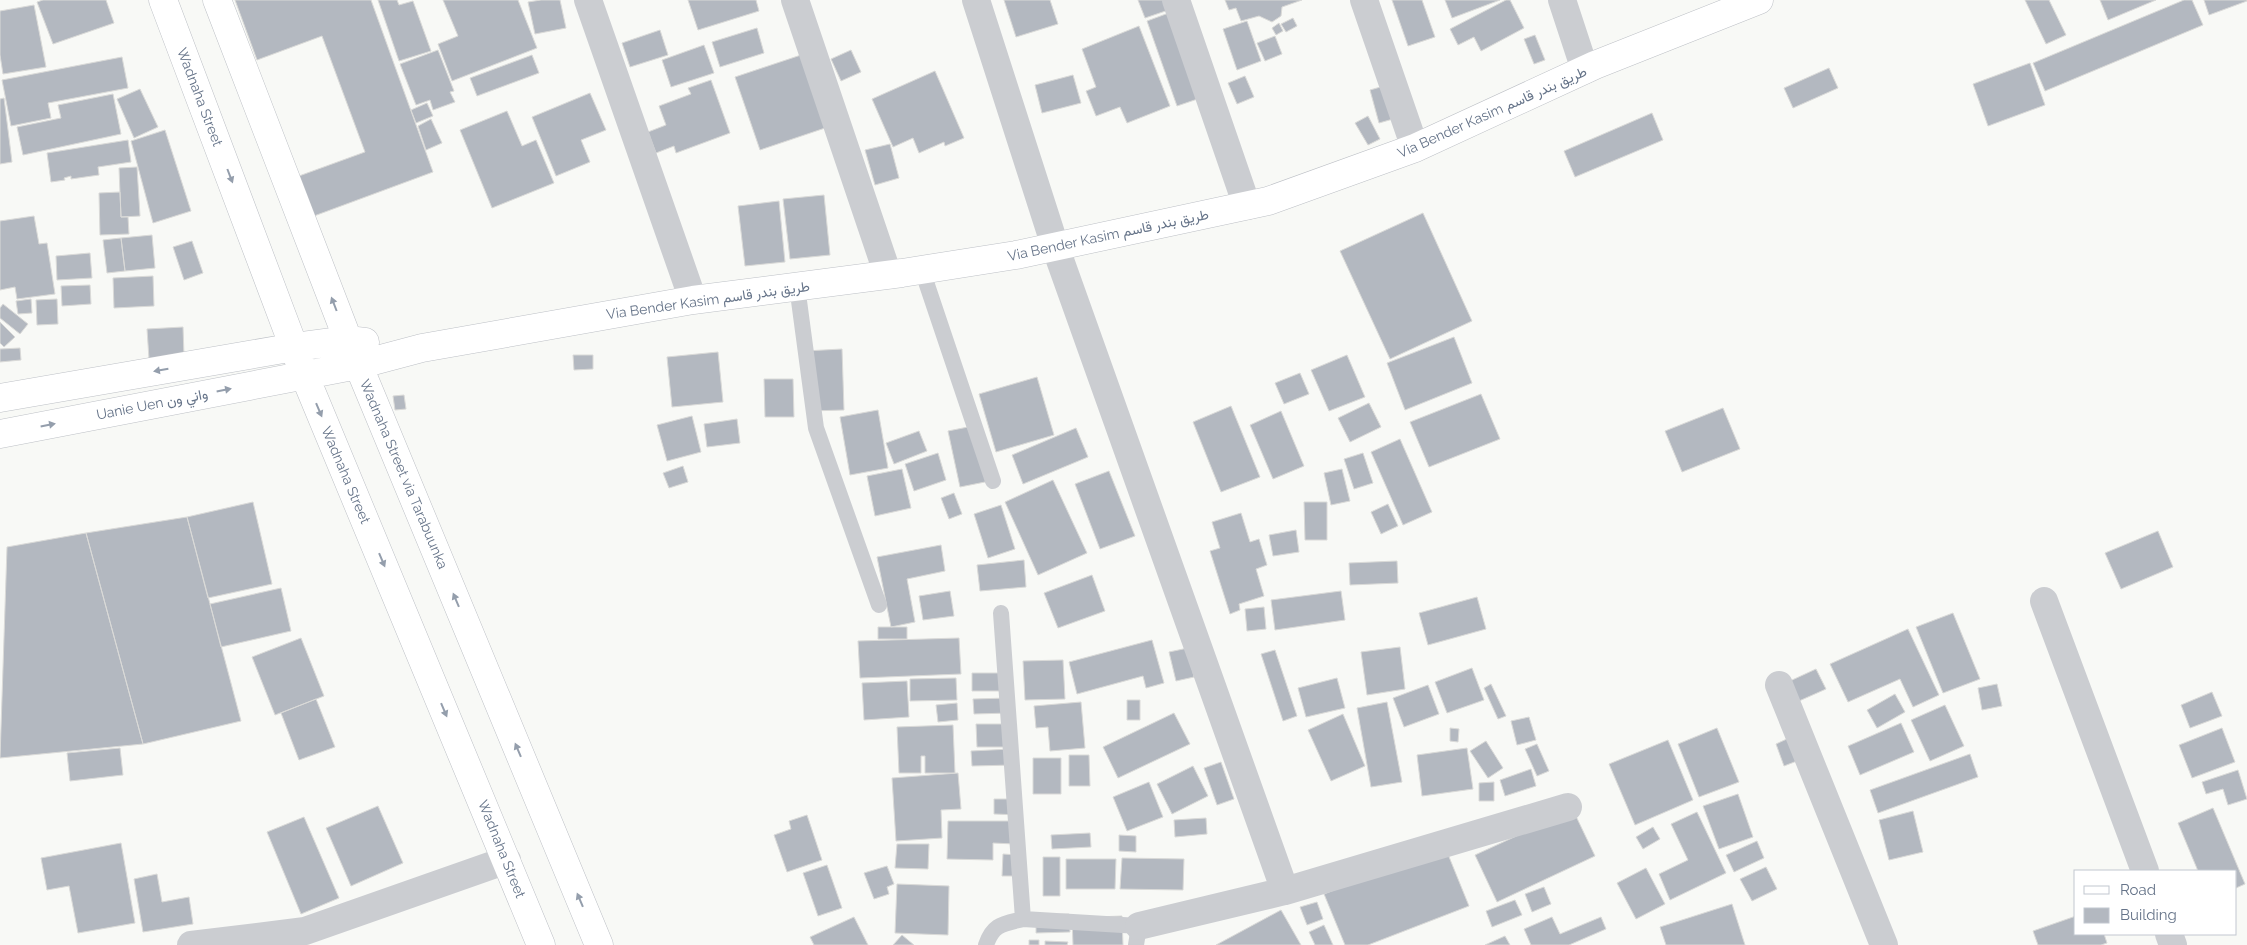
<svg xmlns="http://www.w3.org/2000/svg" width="2247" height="945" font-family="Raleway,Vazirmatn,sans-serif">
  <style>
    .building { fill: #b3b8c0; stroke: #dadad8 }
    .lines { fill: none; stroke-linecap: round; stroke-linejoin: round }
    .secondary-casing { stroke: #bdc0c6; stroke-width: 29 }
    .lane { stroke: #cbcdd1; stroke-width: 16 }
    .street { stroke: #cbcdd1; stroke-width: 28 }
    .secondary { stroke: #fff; stroke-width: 28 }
    .oneway { fill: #949eac }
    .labels { text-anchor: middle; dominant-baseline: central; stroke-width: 5; stroke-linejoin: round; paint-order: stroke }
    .street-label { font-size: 14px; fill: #667489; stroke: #fff }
  </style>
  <rect width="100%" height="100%" fill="#f8f9f6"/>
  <path class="building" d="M43,0H106L114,23L53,44L37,2Z
    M235,0H371L433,172L314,216L299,176L365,152L322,36L257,60Z
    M378,0H397L399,5L413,1L431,51L399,61Z
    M443,0H518L537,48L452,81L438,44L458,36Z
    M541,0H560L566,28L535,34L528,2Z
    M688,0H756L759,11L698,30Z
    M1004,0H1050L1058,24L1016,37Z
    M1138,0H1188L1189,3L1145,18Z
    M1225,0H1302L1282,7L1281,16L1272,22L1259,16L1241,21L1236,8L1229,10Z
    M1392,0H1422L1435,37L1408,46Z
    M1445,0H1500L1452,18Z
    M1506,0H1510L1524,28L1481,51L1474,37L1458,45L1450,29Z
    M2025,0H2049L2066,35L2046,44Z
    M2100,0H2156L2108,20Z
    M2184,0H2192L2203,25L2045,91L2033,63Z
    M2204,0H2247V1L2209,15Z
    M34,5L46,67L3,74L0,55V11Z
    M1185,7L1215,93L1177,106L1147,21Z
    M1293,18L1297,26L1286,32L1281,24Z
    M1247,21L1261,61L1237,70L1223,29Z
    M1279,23L1283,31L1276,35L1272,28Z
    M1139,26L1170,106L1127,123L1120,107L1096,116L1086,91L1096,87L1082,49Z
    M757,28L764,53L720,67L712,42Z
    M660,30L668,55L630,67L622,43Z
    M1535,35L1545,60L1534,64L1524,39Z
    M1275,36L1282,54L1265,61L1257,43Z
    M704,45L714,73L671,87L662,60Z
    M438,50L454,91L450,92L455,102L433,110L430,100L416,105L400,64Z
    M851,50L861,72L841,81L831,59Z
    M807,53L831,126L760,150L735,77Z
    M532,55L539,73L477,96L470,78Z
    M122,57L128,88L48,103L51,118L11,126L2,80Z
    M2030,63L2045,105L1988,126L1973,84Z
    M1829,68L1838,88L1793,108L1784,88Z
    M935,71L964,138L945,146L944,142L919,153L913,138L893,147L872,99Z
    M1073,75L1081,103L1042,113L1035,85Z
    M1245,76L1254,97L1237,104L1228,83Z
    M711,80L730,133L676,153L674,146L656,153L648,132L666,125L659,106L691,94L688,88Z
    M1391,84L1400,117L1379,123L1370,90Z
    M140,89L158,127L134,138L117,99Z
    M590,93L606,130L581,140L590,162L556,176L532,117Z
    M113,94L121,134L23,155L17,127L61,118L58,105Z
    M4,98L12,162L0,164V99Z
    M427,103L433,116L416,123L411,110Z
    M507,111L522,146L536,140L554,183L492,208L460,130Z
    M1652,113L1663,140L1575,177L1564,151Z
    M1368,116L1380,139L1368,145L1355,123Z
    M431,119L442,143L426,150L418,126Z
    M165,130L191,211L153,223L131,141Z
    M128,140L131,162L98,167L99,175L71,179V176L64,178L65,180L51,182L47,153Z
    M890,144L899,178L875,185L865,150Z
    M137,167L140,216L121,217L119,168Z
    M120,192L121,217H128L129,234L100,235L99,193Z
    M824,195L830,255L790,259L783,199Z
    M779,201L785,262L745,266L738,206Z
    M1423,213L1472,321L1390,359L1340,251Z
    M34,216L39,244L47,243L55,294L17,299L15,287L0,290V221Z
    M152,235L155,268L125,271L121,238Z
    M121,238L125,271L107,273L103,240Z
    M192,241L203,273L184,280L173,247Z
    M90,253L92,278L57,280L56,256Z
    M153,276L154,306L114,308L113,278Z
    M90,285L91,304L62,306L61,286Z
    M31,299L32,313L18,314L16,301Z
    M57,299L58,324L37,325L36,300Z
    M3,304L28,324L20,334L0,318V308Z
    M0,322L15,337L4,347L0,343Z
    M183,327L184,356L149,359L147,329Z
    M1454,337L1472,383L1405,410L1387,363Z
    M20,348L21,360L0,362V349Z
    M842,349L844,410L808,411L805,351Z
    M718,352L723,402L672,407L667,357Z
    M573,355H593V369L574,370Z
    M1347,355L1365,397L1329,411L1311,370Z
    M1300,373L1309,394L1284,404L1275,383Z
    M1037,377L1054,435L996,452L979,394Z
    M764,379H793L794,417H765Z
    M1481,394L1500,439L1429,467L1410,422Z
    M404,395L406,409L395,410L393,396Z
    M1369,403L1381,427L1350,442L1338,418Z
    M1231,406L1260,477L1221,492L1193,422Z
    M1723,408L1740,449L1682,472L1665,431Z
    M878,410L888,468L850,475L840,417Z
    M1281,411L1304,466L1273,479L1250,425Z
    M692,416L701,452L667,461L657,425Z
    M737,419L740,443L707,447L704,424Z
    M978,425L990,481L960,487L948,431Z
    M1076,428L1088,457L1023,484L1012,455Z
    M919,431L927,451L894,464L886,443Z
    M1400,439L1432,512L1403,525L1371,452Z
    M938,453L946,480L914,491L905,464Z
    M1363,453L1373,483L1354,489L1344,459Z
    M683,466L688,482L669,488L663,473Z
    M902,469L911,508L875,516L867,476Z
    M1342,469L1350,501L1331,505L1324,473Z
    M1109,471L1135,536L1100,549L1075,484Z
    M1053,480L1087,553L1038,575L1005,502Z
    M954,493L962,514L949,519L941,498Z
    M253,502L272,584L208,598L187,517Z
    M1304,502H1327V540H1305Z
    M1388,504L1398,526L1381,534L1371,512Z
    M1001,505L1015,549L988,558L974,514Z
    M1241,513L1250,542L1259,539L1267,565L1256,569L1264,596L1239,604L1240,610L1230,614L1210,551L1220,548L1212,522Z
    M187,517L241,721L143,744L86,533Z
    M1296,530L1299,552L1273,556L1269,535Z
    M2158,531L2173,567L2121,589L2105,553Z
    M86,533L143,744L0,758L7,547Z
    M941,545L945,571L907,579L915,622L891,627L877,557Z
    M1024,560L1026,587L980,591L977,565Z
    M1397,561L1398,583L1350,585L1349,563Z
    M1092,575L1105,611L1058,628L1044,593Z
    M281,588L291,631L221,647L210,604Z
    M950,591L954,616L923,620L919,596Z
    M1341,591L1345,620L1275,630L1271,600Z
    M1477,597L1486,629L1428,645L1419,613Z
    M1264,607L1266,629L1247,631L1245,609Z
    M1953,613L1980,679L1943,693L1916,627Z
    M878,627H907V639H878Z
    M1908,629L1939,695L1913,707L1900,679L1848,702L1830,664Z
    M301,638L324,696L275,715L252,657Z
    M959,638L961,674L860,678L858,641Z
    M1152,640L1164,683L1146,688L1143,676L1077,694L1069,662Z
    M1400,647L1405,689L1367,695L1361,652Z
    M1188,648L1194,677L1176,681L1169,652Z
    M1275,650L1297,716L1283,721L1261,654Z
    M1063,660L1065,699L1025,700L1023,661Z
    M1472,668L1484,700L1447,713L1435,682Z
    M1816,669L1826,689L1799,701L1790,681Z
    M972,673H1008V691H972Z
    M956,678L957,700L910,701V679Z
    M1337,678L1345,708L1306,717L1298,688Z
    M907,681L909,717L864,720L862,683Z
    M1491,684L1506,716L1498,719L1484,688Z
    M1997,684L2002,706L1982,710L1978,688Z
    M1428,685L1439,714L1404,727L1393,698Z
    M2212,692L2222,716L2190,728L2181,705Z
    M1895,694L1905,712L1877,728L1867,710Z
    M1008,698L1009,713L974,714L973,699Z
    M316,699L335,747L299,760L281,713Z
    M1127,700H1140V720H1127Z
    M1081,702L1085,748L1050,751L1048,727L1036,728L1034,706Z
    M1387,702L1402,782L1371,787L1357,708Z
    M957,703L958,720L938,722L936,705Z
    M1945,705L1964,746L1930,761L1911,720Z
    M1174,713L1190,744L1118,778L1103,747Z
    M1343,714L1365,766L1331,781L1308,730Z
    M1529,717L1536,740L1517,745L1511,721Z
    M1901,723L1914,752L1860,775L1848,746Z
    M976,724H1006V747H977Z
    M953,725L955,773H925V756H921V773H899L897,727Z
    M1450,728L1459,729L1458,742L1450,741Z
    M1717,728L1739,782L1699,797L1678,744Z
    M2222,728L2235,762L2192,778L2179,745Z
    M1789,738L1797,761L1784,766L1776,744Z
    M1668,740L1693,800L1635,825L1609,764Z
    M1486,741L1503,768L1488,778L1470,751Z
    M1537,744L1549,771L1537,776L1525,749Z
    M120,748L123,775L70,781L67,753Z
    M1467,748L1473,789L1422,796L1417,755Z
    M1011,749L1012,765L972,766L971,751Z
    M1970,754L1978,777L1878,813L1870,790Z
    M1069,755H1089L1090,786H1069Z
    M1033,758H1061V794H1033Z
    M1221,762L1234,799L1217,805L1204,768Z
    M1193,766L1208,796L1172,814L1157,784Z
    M1531,769L1536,786L1505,796L1500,780Z
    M2238,770L2247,799L2228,805L2223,789L2206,794L2202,782Z
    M958,773L961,809L941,810L942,838L896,841L892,778Z
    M1149,782L1163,817L1127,831L1113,797Z
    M1494,782V801H1479V783Z
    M1738,794L1753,837L1719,849L1703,806Z
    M994,799H1021V815L994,814Z
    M378,806L403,863L351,886L326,828Z
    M2213,808L2245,884L2236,888V871H2198L2178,823Z
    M1573,810L1595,856L1497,902L1475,855Z
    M1913,811L1923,852L1889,860L1879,820Z
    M1697,812L1726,873L1670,900L1659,874L1688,860L1671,824Z
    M807,815L822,860L787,872L774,835L791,829L789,821Z
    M304,817L339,898L301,914L267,832Z
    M1206,818L1207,834L1175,837L1174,820Z
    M948,821H1015V844L993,843V860L947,859Z
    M1653,827L1660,839L1643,849L1636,837Z
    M1090,833L1091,847L1052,849L1051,835Z
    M1119,835L1136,836V852L1119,851Z
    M1757,841L1764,858L1734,872L1726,855Z
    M121,843L135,923L78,933L69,886L47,890L41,858Z
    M897,844H929L928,869L895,868Z
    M1445,847L1469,906L1368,945H1345L1324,894Z
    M1003,854L1018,855L1017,876H1002Z
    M1043,857H1060V896H1043Z
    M1122,858L1184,859L1183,890L1120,889Z
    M1066,859H1116L1115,889H1066Z
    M827,865L842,908L818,916L803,873Z
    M887,866L894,884L887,887L889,894L874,899L864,873Z
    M1766,867L1777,889L1752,901L1740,879Z
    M1646,868L1665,904L1636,919L1617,883Z
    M157,874L162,902L189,897L193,924L143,932L134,879Z
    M897,884L949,886L948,935L895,933Z
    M1544,887L1551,904L1532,912L1525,894Z
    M1515,900L1522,915L1492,927L1486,911Z
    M1317,902L1323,919L1307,925L1300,907Z
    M1732,904L1745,945H1666L1660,927Z
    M1281,910L1301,945H1216Z
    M1069,914L1070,932L1036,933V915Z
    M1122,916L1123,945H1073L1072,918Z
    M2076,916V934H2104L2107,943L2101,945H2038L2033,931Z
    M854,917L868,945H814L810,937Z
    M1552,917L1560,934L1601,917L1606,929L1569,945H1531L1524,929Z
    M1324,925L1333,945H1315L1309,932Z
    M902,935L914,945H893Z
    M1505,936L1510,945H1485Z
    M1029,940H1039V945H1029Z
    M1045,941L1068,942L1067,945H1045Z"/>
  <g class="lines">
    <defs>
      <path id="secondary" d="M163,0L304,374L541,945
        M217,0L348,340L599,945
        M0,398L295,347L348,340L365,342
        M0,434L358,365L422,348L693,300L902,273L1016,255L1268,201L1415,148L1595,65L1759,0"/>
    </defs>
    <use href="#secondary" class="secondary-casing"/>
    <path class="lane" d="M922,270L993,481
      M797,286L816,428L879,605
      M1001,613L1023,919L1139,926L1136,945
      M986,945C993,924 1003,924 1023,919"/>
    <path class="street" d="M588,0L693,300
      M795,0L888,275
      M976,0L1055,246L1285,891
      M1176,0L1247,206
      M1364,0L1415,148
      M1562,0L1585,70
      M2044,601L2145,871
      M1779,685L1884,945
      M1139,926L1285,891L1568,807
      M2169,934L2173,945
      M191,945L305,931L507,860"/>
    <use href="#secondary" class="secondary"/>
  </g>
  <defs><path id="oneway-solid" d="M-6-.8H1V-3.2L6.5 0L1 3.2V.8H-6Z" transform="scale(1.25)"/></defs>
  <g class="oneway">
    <use href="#oneway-solid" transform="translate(230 176) rotate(69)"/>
    <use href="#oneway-solid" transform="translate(334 304) rotate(-111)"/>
    <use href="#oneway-solid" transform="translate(161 370) rotate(170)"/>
    <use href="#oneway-solid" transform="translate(224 390) rotate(-11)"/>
    <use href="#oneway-solid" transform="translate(319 410) rotate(67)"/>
    <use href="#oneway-solid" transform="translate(48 425) rotate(-11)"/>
    <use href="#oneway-solid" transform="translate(382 560) rotate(67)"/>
    <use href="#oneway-solid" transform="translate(456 600) rotate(-113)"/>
    <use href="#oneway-solid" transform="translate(444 710) rotate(67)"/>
    <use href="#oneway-solid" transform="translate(518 750) rotate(-113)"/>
    <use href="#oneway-solid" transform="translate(580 900) rotate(-113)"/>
  </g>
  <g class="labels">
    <g class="street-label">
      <text transform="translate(200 97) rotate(69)">Wadnaha Street</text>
      <text transform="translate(1492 112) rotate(-24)">Via Bender Kasim طريق بندر قاسم</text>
      <text transform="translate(1108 235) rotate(-12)">Via Bender Kasim طريق بندر قاسم</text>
      <text transform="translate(708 300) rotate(-8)">Via Bender Kasim طريق بندر قاسم</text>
      <text transform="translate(152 404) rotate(-11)">Uanie Uen واني ون</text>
      <text transform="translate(404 474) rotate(67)">Wadnaha Street via Tarabuunka</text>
      <text transform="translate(346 475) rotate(67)">Wadnaha Street</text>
      <text transform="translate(502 849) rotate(68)">Wadnaha Street</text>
    </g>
  </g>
  <rect x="2074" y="870" width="162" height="65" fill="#ffffff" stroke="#c2c7d0"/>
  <rect x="2084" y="886" width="25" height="8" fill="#ffffff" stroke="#c2c7d0"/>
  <text x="2120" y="895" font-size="15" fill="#667489">Road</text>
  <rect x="2084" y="908" width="25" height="15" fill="#b3b8c0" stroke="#c2c7d0"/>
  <text x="2120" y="920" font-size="15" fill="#667489">Building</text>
</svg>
